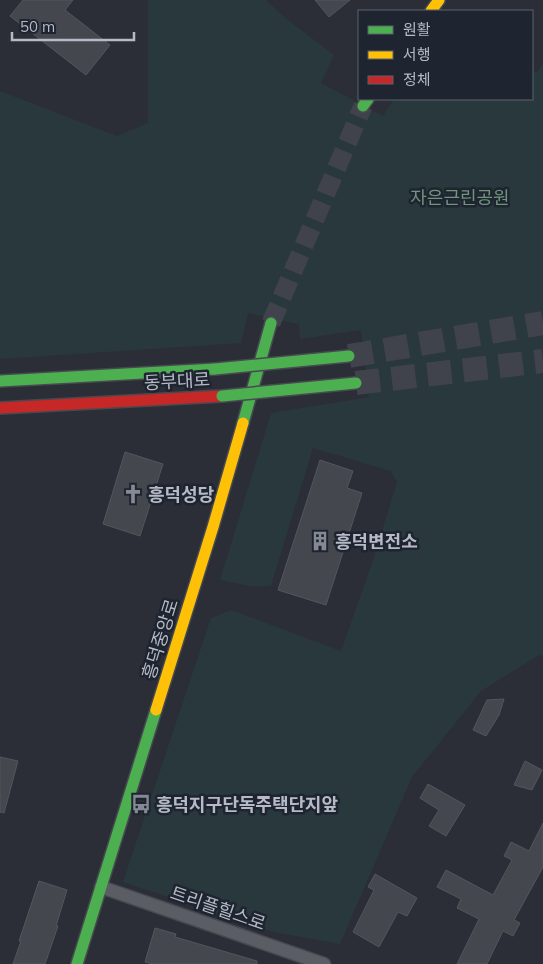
<svg xmlns="http://www.w3.org/2000/svg" width="543" height="964" font-family="Mulish,'Noto Sans KR',sans-serif">
  <style>
    .green { fill: #29383c }
    .building { fill: #44474e; stroke: #52565d }
    .lines { fill: none; stroke-linecap: round; stroke-linejoin: round }
    .secondary-tunnel { stroke: #40434c; stroke-width: 19; stroke-dasharray: 19 9; stroke-linecap: butt }
    .highway-tunnel { stroke: #40434c; stroke-width: 24; stroke-dasharray: 24 12; stroke-linecap: butt }
    .street-casing { stroke: #46494f; stroke-width: 15 }
    .fast-casing { stroke: #46494f; stroke-width: 14 }
    .slow-casing { stroke: #46494f; stroke-width: 14 }
    .jam-casing { stroke: #46494f; stroke-width: 14 }
    .street { stroke: #5a5d64; stroke-width: 12 }
    .fast { stroke: #4caf50; stroke-width: 11 }
    .slow { stroke: #ffc107; stroke-width: 11 }
    .jam { stroke: #c62828; stroke-width: 11 }
    .fast-bridge-casing { stroke: #474a51; stroke-width: 14; stroke-linecap: butt }
    .fast-bridge { stroke: #4caf50; stroke-width: 11 }
    .labels { text-anchor: middle; dominant-baseline: central; stroke-width: 5; stroke-linejoin: round; paint-order: stroke }
    .park-label { font-size: 18px; fill: #6f957b; stroke: #1e2430 }
    .street-label { font-size: 18px; fill: #b5bac6; stroke: #1e2430 }
    .poi-label { font-size: 18px; font-weight: bold; fill: #b5bac6; stroke: #1e2430; text-anchor: start }
  </style>
  <rect width="100%" height="100%" fill="#2b2e36"/>
  <path class="green" d="M148,0H266L284,17L334,55L321,83L383,116L394,99H532V70L537,73L543,63V656L539,655L481,691L412,777L340,944L274,932L123,882L211,618L231,610L341,651L372,563L397,482L391,471L313,448L271,586H250L220,580L271,413L369,397L361,330L300,339L299,322L297,324L248,313L241,343L0,359V91L117,136L148,123Z"/>
  <path class="building" d="M23,0H73L65,10L110,45L86,75L10,16Z
    M315,0H350L329,17Z
    M125,452L163,464L140,536L103,524Z
    M320,460L353,471L347,488L362,493L326,605L278,590Z
    M504,699L499,715L486,736L473,730L487,700Z
    M0,757L18,761L4,813L0,812Z
    M525,761L542,770L532,790L514,785Z
    M428,784L465,805L446,836L429,826L439,810L420,798Z
    M543,823V867L514,920L520,923L513,936L503,931L487,964H457L479,919L457,908L461,899L437,887L446,870L493,895L512,860L504,856L511,842L529,851Z
    M375,874L417,898L407,916L398,912L379,947L353,932L374,890L368,887Z
    M39,881L67,890L56,926H58L45,964H13L21,941H19Z
    M155,928L176,934L175,937L257,961V964H153L145,962Z"/>
  <g class="lines">
    <path class="secondary-tunnel" d="M271,323L363,106"/>
    <path class="highway-tunnel" d="M349,356L543,323
      M356,383L543,361"/>
    <defs>
      <path id="street" d="M101,887L324,964"/>
      <path id="fast" d="M363,106L368,99
        M0,381L215,369
        M243,423L271,323
        M77,964L156,710"/>
      <path id="slow" d="M431,11L439,0
        M156,710L213,527L243,423"/>
      <path id="jam" d="M0,408L222,396"/>
    </defs>
    <use href="#street" class="street-casing"/>
    <use href="#fast" class="fast-casing"/>
    <use href="#slow" class="slow-casing"/>
    <use href="#jam" class="jam-casing"/>
    <use href="#street" class="street"/>
    <use href="#fast" class="fast"/>
    <use href="#slow" class="slow"/>
    <use href="#jam" class="jam"/>
    <defs>
      <path id="fast-bridge" d="M215,369L349,356
        M222,396L356,383"/>
    </defs>
    <use href="#fast-bridge" class="fast-bridge-casing"/>
    <use href="#fast-bridge" class="fast-bridge"/>
  </g>
  <defs>
    <symbol id="church-bare" viewBox="-9 -9 18 18"><path d="M-1.2-6h2.4v3.5h3.3v2.4h-3.3V6h-2.4V-.1h-3.3v-2.4h3.3Z" fill="#858994" stroke="#1e2430" stroke-width="2.5" paint-order="stroke"/></symbol>
    <symbol id="building-bare" viewBox="-9 -9 18 18"><path d="M-4-6H4V6H1V3H-1V6H-4ZM-2.5-4.3h1.7v1.8h-1.7ZM.8-4.3h1.7v1.8H.8ZM-2.5-1h1.7V.8h-1.7ZM.8-1h1.7V.8H.8Z" fill="#858994" stroke="#1e2430" stroke-width="2.5" paint-order="stroke"/></symbol>
    <symbol id="bus-bare" viewBox="-9 -9 18 18"><path d="M-5-6H5V4H4V6H2V4H-2V6H-4V4H-5ZM-3.5-4V0h7V-4ZM-3.5 1.2v1.5H-2V1.2ZM2 1.2v1.5H3.5V1.2Z" fill="#858994" stroke="#1e2430" stroke-width="2.5" paint-order="stroke"/></symbol>
  </defs>
  <g fill-rule="evenodd">
    <use href="#church-bare" x="119" y="480" width="28" height="28"/>
    <use href="#building-bare" x="306" y="527" width="28" height="28"/>
    <use href="#bus-bare" x="127" y="790" width="28" height="28"/>
  </g>
  <g class="labels">
    <g class="park-label">
      <text x="460" y="197">자은근린공원</text>
    </g>
    <g class="street-label">
      <text transform="translate(177 381) rotate(-3)">동부대로</text>
      <text transform="translate(160 639) rotate(-73)">흥덕중앙로</text>
      <text transform="translate(218 908) rotate(19)">트리플힐스로</text>
    </g>
    <g class="poi-label">
      <text x="148" y="494">흥덕성당</text>
      <text x="335" y="541">흥덕변전소</text>
      <text x="156" y="804">흥덕지구단독주택단지앞</text>
    </g>
  </g>
  <rect x="358" y="10" width="175" height="90" fill="#1e2430" stroke="#5a606c"/>
  <rect x="368" y="26" width="25" height="8" fill="#4caf50" stroke="#5a606c"/>
  <text x="403" y="35" font-size="15" fill="#b5bac6">원활</text>
  <rect x="368" y="51" width="25" height="8" fill="#ffc107" stroke="#5a606c"/>
  <text x="403" y="60" font-size="15" fill="#b5bac6">서행</text>
  <rect x="368" y="76" width="25" height="8" fill="#c62828" stroke="#5a606c"/>
  <text x="403" y="85" font-size="15" fill="#b5bac6">정체</text>
  <path d="M12 32v8h122v-8" fill="none" stroke="#b5bac6" stroke-width="2.5"/>
  <text x="20" y="32" font-size="15" fill="#b5bac6" stroke="#1e2430" stroke-width="4" paint-order="stroke">50 m</text>
</svg>
